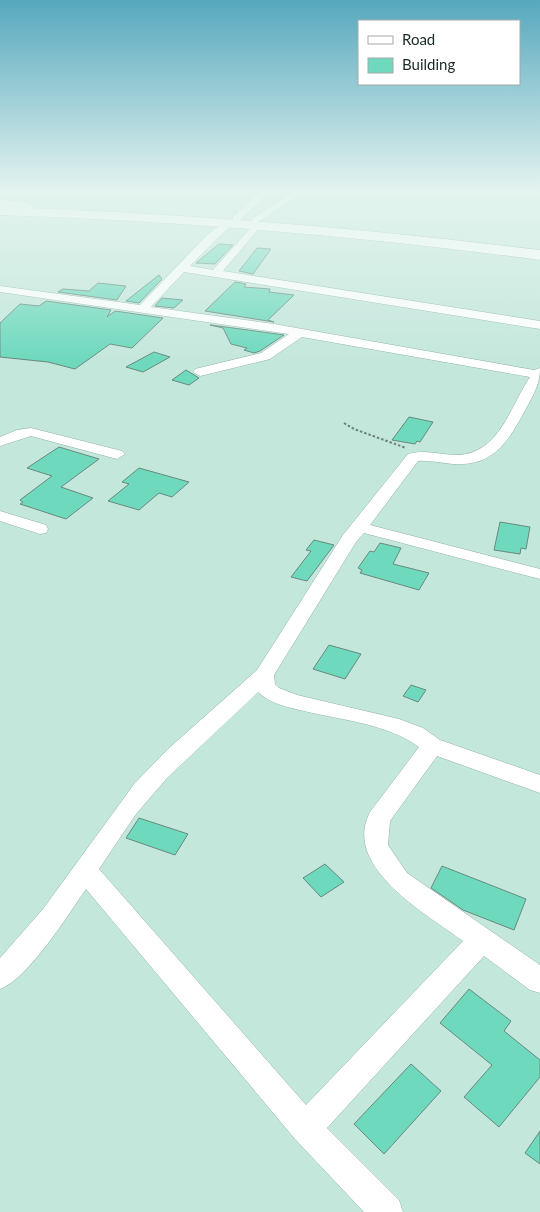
<svg xmlns="http://www.w3.org/2000/svg" width="540" height="1212" font-family="Lato,sans-serif">
  <style>
    .building { fill: #6ed9bd; stroke: #68897f }
    .lines { fill: none; stroke-linecap: round; stroke-linejoin: round }
    .minor-casing { stroke: #91b2a8; stroke-width: 1 }
    .major-casing { stroke: #91b2a8; stroke-width: 1 }
    .highway-casing { stroke: #91b2a8; stroke-width: 1 }
    .path { stroke: #69817a; stroke-width: 2; stroke-dasharray: 2.5 2; stroke-linecap: butt }
    .minor { fill: #fff; fill-rule: evenodd }
    .major { fill: #fff; fill-rule: evenodd }
    .highway { fill: #fff; fill-rule: evenodd }
  </style>
  <rect width="100%" height="100%" fill="#c4e7dc"/>
  <path class="building" d="M219,244L233,245L215,264L196,263Z
    M257,248L271,249L253,274L239,271Z
    M159,275L162,279L139,303L126,301Z
    M235,282L246,284L244,287L270,289L269,292L294,295L268,320L274,322L205,311Z
    M98,283L126,286L117,300L58,292L63,289L89,291Z
    M162,298L183,300L174,308L155,306Z
    M46,301L111,310L107,317L115,311L163,318L132,348L110,344L75,369L48,362L0,357V323L20,304L39,306Z
    M210,325H211L284,335L260,351L254,353L244,350L247,348L231,344L223,328Z
    M154,352L170,357L143,372L126,367Z
    M186,370L199,378L189,385L172,380Z
    M409,417L433,422L420,442L417,441L415,444L392,440Z
    M59,447L99,459L61,487L93,498L66,519L20,504L23,502L20,500L52,476L27,468Z
    M139,468L189,482L172,497L159,493L139,510L108,501L129,484L122,482Z
    M500,522L530,527L526,549L521,548L520,554L494,550Z
    M314,540L334,545L307,581L291,577L311,551L306,550Z
    M380,543L401,548L393,564L429,573L419,590L360,573L362,570L358,568L370,551L374,552Z
    M329,645L361,654L345,679L313,669Z
    M411,685L426,690L418,702L403,696Z
    M139,818L188,834L175,855L126,838Z
    M325,864L344,882L321,897L303,878Z
    M442,866L526,899L514,930L463,910L431,888Z
    M469,989L511,1021L504,1031L540,1060V1077L499,1127L464,1097L492,1065L440,1023Z
    M411,1064L441,1091L384,1154L354,1124Z
    M540,1131V1164L525,1153Z"/>
  <g class="lines">
    <defs>
      <path id="minor" d="M261,190H271L239,221H233V217Z
        M296,190H307L258,222L262,225L260,227L223,271L540,321V329L184,272L151,307L274,324L534,370L540,368C540,386 531,399 523,414C506,445 492,466 453,464C441,463 430,460 418,461L370,525L540,569V579L364,533L356,542L274,675L275,684L279,688L297,695L399,719L423,728L440,740L540,775V793L437,756L390,821L388,845L407,873L540,965V993L530,990L484,956L327,1128L399,1200L403,1212H364L295,1139L86,889C68,915 28,979 0,989V958L43,909L135,783L168,749L257,670L343,535L408,454C425,449 440,455 457,455C499,454 510,407 530,377L302,337L270,359L200,376L193,372L195,369L261,353L289,334L0,292V286L140,305L207,235L225,221L233,223L190,266L213,270L255,223L251,220L253,218ZM258,692C270,704 288,707 304,711C342,720 388,724 419,747L370,812C341,867 428,915 463,941L306,1105L99,869L136,814L167,778Z
        M31,428L122,451L125,454L117,459L31,436L0,446V437L17,430Z
        M0,511L46,525L48,529L46,533L40,534L0,521Z"/>
      <path id="major" d="M0,199L29,203L35,207L29,211L0,207Z"/>
      <path id="highway" d="M0,207C181,213 360,228 540,250V260C360,236 181,221 0,215Z"/>
    </defs>
    <use href="#minor" class="minor-casing"/>
    <use href="#major" class="major-casing"/>
    <use href="#highway" class="highway-casing"/>
    <path class="path" d="M344,423L354,429L406,448"/>
    <use href="#minor" class="minor"/>
    <use href="#major" class="major"/>
    <use href="#highway" class="highway"/>
  </g>
  <linearGradient id="sky" x2="0" y2="1"><stop stop-color="#56a8bd"/><stop offset="0.53" stop-color="#e4f4ef"/><stop offset="1" stop-color="#e4f4ef" stop-opacity="0"/></linearGradient>
  <rect width="540" height="360" fill="url(#sky)"/>
  <rect x="358" y="20" width="162" height="65" fill="#ffffff" stroke="#a4a9a8"/>
  <rect x="368" y="36" width="25" height="8" fill="#ffffff" stroke="#a4a9a8"/>
  <text x="402" y="45" font-size="15" fill="#1b2925">Road</text>
  <rect x="368" y="58" width="25" height="15" fill="#6ed9bd" stroke="#a4a9a8"/>
  <text x="402" y="70" font-size="15" fill="#1b2925">Building</text>
</svg>
